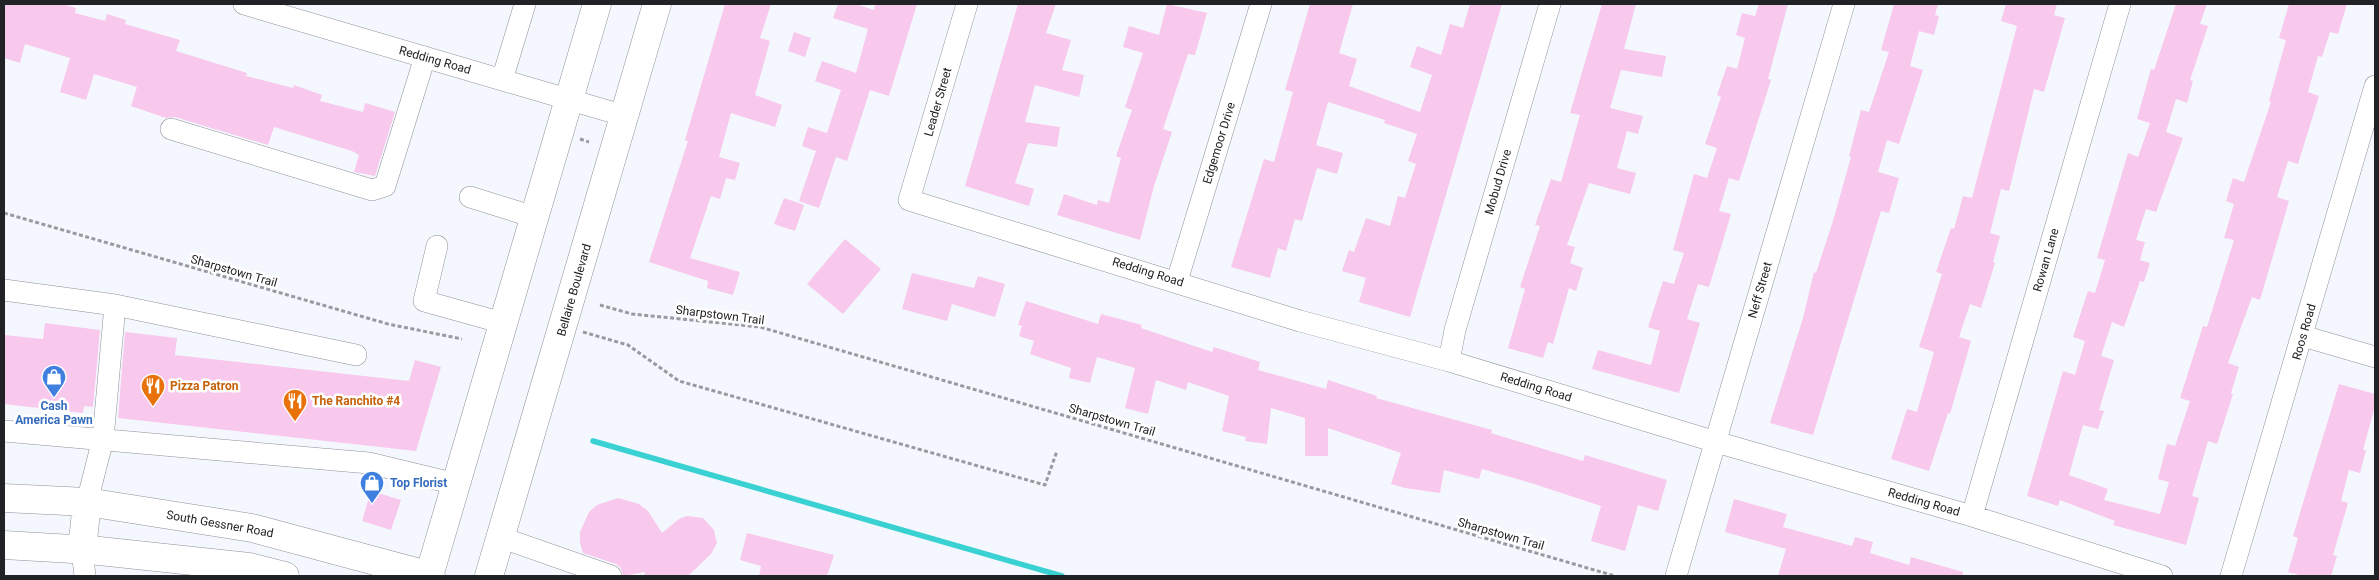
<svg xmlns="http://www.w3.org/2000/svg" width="2379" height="580" font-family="Roboto,sans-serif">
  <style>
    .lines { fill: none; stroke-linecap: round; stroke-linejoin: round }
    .stream { stroke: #3ad1d3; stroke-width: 5.5 }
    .building { fill: #f8c8ed }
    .minor-casing { stroke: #8f9197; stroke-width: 22 }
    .major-casing { stroke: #8f9197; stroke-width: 29 }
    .path { stroke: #989a9f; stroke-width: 3; stroke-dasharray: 4 2.5; stroke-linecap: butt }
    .minor { stroke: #fff; stroke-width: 21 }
    .major { stroke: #fff; stroke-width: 28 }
    .labels { text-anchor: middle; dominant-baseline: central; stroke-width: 5; stroke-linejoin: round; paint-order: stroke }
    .street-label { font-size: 12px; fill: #212225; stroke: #fff }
    .food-label { font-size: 12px; font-weight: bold; fill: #c56008; stroke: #fff; text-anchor: start }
    .shop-label { font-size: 12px; font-weight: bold; fill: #366cbe; stroke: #fff }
  </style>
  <rect width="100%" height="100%" fill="#f4f7fe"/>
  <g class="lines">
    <path class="stream" d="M593,441L1062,576"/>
  </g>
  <path class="building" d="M4,4H63L76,8L75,13L105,21L107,14L126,20L125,24L180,40L176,51L247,73L246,76L293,88L294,85L322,95L320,101L363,112L365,103L395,112L375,176L354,172L359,155L352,151L274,127L268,145L175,117L166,118L131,106L137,87L94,74L86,100L60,92L70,58L25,44L20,63L4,58Z
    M725,4H771L760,38L770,41L755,95L782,105L775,127L731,113L719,157L740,163L735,180L726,178L720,199L711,196L690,258L740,272L733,295L707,288L708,281L649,262L688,141L685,140Z
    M838,4H856L874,10L875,4H917L889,96L870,90L847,161L836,157L819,208L799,201L816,151L802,146L808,127L827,133L841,90L815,81L822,61L856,73L868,29L833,18Z
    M1018,4H1056L1046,33L1071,40L1062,70L1084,75L1079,97L1035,85L1025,122L1060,127L1057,147L1028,143L1015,183L1034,189L1029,206L965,186Z
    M1167,4L1207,13L1195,55L1188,54L1163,129L1172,132L1154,186L1140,240L1057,215L1064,194L1097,205L1098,200L1109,203L1121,158L1116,156L1132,110L1125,107L1143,53L1123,47L1129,26L1159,35Z
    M1310,4H1353L1339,53L1357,59L1349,86L1420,112L1432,75L1410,67L1417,46L1441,55L1450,24L1463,28L1470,4H1502L1410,317L1359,302L1366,278L1342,271L1349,250L1354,252L1366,218L1390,226L1398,196L1405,198L1416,164L1408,161L1417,134L1384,123L1385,120L1328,102L1316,145L1343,153L1337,174L1317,168L1302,221L1295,219L1286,251L1278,248L1270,278L1231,267L1264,159L1274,162L1293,92L1285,90Z
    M1602,4H1636L1624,49L1666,56L1662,77L1621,70L1610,108L1643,116L1638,134L1627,131L1617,168L1636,173L1630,194L1589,183L1567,245L1575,247L1570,263L1583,268L1576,291L1569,288L1553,344L1548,342L1543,358L1508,348L1525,289L1520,287L1540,226L1535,225L1551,179L1561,182L1580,115L1570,113Z
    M1759,4H1788L1768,79L1771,80L1739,181L1729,178L1719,211L1731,214L1709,287L1698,284L1687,319L1700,323L1679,393L1592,369L1598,350L1651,365L1660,331L1648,327L1663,281L1674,284L1684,253L1673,250L1694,174L1707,178L1717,148L1705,144L1721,97L1717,95L1727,66L1737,69L1745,38L1736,35L1742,13L1755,16Z
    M1894,4H1938L1935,15L1939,16L1934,35L1919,31L1910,66L1923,70L1899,144L1887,140L1878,172L1899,178L1889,213L1881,211L1813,435L1770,423L1803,318L1814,272L1816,273L1833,221L1851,157L1849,156L1861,110L1869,112L1889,52L1881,50Z
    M2006,4H2057L2054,15L2065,18L2044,92L2034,89L2009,191L2001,189L1990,233L2000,236L1993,262L1995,263L1981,308L1970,304L1959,337L1971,341L1950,414L1948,413L1929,471L1891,459L1907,409L1917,412L1934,352L1919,347L1942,274L1936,272L1951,228L1954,229L1963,196L1972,198L2017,26L2001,21Z
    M2176,4H2207L2200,24L2208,26L2190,80L2193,81L2187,103L2176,99L2166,132L2183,138L2156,212L2146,209L2136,240L2145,242L2140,260L2150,263L2144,282L2140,281L2124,327L2112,322L2101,356L2114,360L2099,410L2104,411L2098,429L2083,425L2069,475L2108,489L2104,500L2160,514L2169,482L2158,479L2167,444L2175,446L2190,401L2180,398L2203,326L2207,327L2234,240L2224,238L2234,204L2226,201L2233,178L2244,182L2271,102L2269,101L2286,40L2279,38L2289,4H2347L2338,34L2330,32L2322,57L2318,56L2308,92L2319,96L2298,164L2288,161L2277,197L2289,201L2260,300L2252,297L2228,363L2239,367L2231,393L2233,394L2217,444L2208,441L2192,496L2199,498L2186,545L2113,525L2115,521L2060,500L2058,506L2027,496L2063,371L2075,375L2085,341L2073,337L2088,291L2095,293L2105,260L2097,258L2128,153L2138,157L2150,123L2137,119L2151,69L2154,70Z
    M794,32L811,38L805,57L788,51Z
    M784,198L804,205L795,231L774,224Z
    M845,239L881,269L843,314L807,284Z
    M912,273L974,288L978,276L1005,284L995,317L952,304L947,321L902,309Z
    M1026,301L1098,324L1101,314L1142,325L1141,328L1212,352L1214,347L1260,362L1258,370L1326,389L1328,380L1377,396L1376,398L1492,430L1491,433L1583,461L1585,455L1667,480L1658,511L1638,505L1625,551L1591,541L1601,506L1531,483L1482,469L1479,479L1444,470L1440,493L1405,488L1391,484L1401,453L1328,428V456H1305V418L1271,408L1267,444L1245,441L1246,437L1222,431L1229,396L1188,382L1186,390L1156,380L1148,414L1125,408L1135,368L1097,357L1090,383L1069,378L1071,368L1030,354L1034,341L1019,336L1022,326L1018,325Z
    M45,323L100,330L93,407L84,406L83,413L4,404V335L43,339Z
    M125,332L177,338L175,355L409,381L415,360L441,367L416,451L118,418Z
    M2339,384L2375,394V406L2363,450H2366L2360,473L2349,470L2341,501L2348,503L2333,555L2337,556L2331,576H2296L2297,574L2288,572L2298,538L2293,536Z
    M371,491L401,500L391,530L362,521Z
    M618,498L639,504L648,511L662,533L679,519L687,516L703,518L714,530L717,543L711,554L688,576H644L645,572L623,576L621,568L616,564L583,553L580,543V532L589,512L597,505Z
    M1734,499L1787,514L1783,527L1852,546L1855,537L1873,542L1870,553L1909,565L1911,557L1963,572V576H1778L1786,549L1725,532Z
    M747,533L834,555L827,576H759L761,566L740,560Z"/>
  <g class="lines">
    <defs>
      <path id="minor" d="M244,4L625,116
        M967,4L909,200L1300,321L1449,361L1716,442L1972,516L2162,576
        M502,80L525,4
        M171,129L372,190L385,186L425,57
        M470,197L534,217
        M437,246L424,301L503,323
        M1177,281L1261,4
        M4,290L115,305
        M2303,336L2375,357
        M1449,361L1455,330L1550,4
        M4,431L369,463L456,484
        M87,502L103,439L115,305L356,355
        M1972,516L2120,4
        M500,537L611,576
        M82,550L85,576
        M1676,576L1844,4
        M2231,576L2375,86"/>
      <path id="major" d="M4,498L87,502L252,528L431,576
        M4,545L90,550L249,567L285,576
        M82,550L87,502
        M429,576L597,4
        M489,576L657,4"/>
    </defs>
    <use href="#minor" class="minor-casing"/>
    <use href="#major" class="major-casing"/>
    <path class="path" d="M580,139L589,142
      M4,213L388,324L462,339
      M600,305L632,314L760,327L1615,576
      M583,332L628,345L679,381L1045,485L1057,451"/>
    <use href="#minor" class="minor"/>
    <use href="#major" class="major"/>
  </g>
  <defs>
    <symbol id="shop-pin" viewBox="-11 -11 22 30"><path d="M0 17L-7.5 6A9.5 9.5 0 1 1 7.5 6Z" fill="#3f7fe0" stroke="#fff"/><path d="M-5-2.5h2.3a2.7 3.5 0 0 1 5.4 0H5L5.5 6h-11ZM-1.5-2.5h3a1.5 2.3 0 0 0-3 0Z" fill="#fff"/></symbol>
    <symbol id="restaurant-pin" viewBox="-11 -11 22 30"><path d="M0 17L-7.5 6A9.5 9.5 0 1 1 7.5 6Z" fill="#e8710a" stroke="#fff"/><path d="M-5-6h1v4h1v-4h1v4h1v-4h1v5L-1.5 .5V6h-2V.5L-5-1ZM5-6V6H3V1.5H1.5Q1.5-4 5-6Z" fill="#fff"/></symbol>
  </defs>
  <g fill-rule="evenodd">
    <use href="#shop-pin" x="40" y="363" width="28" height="38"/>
    <use href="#restaurant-pin" x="139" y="372" width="28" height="38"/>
    <use href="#restaurant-pin" x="281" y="387" width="28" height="38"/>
    <use href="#shop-pin" x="358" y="469" width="28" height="38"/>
  </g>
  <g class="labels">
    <g class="street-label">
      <text transform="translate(435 60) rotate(16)">Redding Road</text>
      <text transform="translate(938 102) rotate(-74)">Leader Street</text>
      <text transform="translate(1219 143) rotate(-73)">Edgemoor Drive</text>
      <text transform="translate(1498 182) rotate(-74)">Mobud Drive</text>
      <text transform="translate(2046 260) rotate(-74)">Rowan Lane</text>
      <text transform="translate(234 271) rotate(16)">Sharpstown Trail</text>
      <text transform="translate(1148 272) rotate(17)">Redding Road</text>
      <text transform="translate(574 290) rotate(-74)">Bellaire Boulevard</text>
      <text transform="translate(1760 290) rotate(-74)">Neff Street</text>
      <text transform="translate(720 315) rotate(7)">Sharpstown Trail</text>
      <text transform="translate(2304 332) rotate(-74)">Roos Road</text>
      <text transform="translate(1536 387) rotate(17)">Redding Road</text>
      <text transform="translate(1112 420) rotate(16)">Sharpstown Trail</text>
      <text transform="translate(1924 502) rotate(16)">Redding Road</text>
      <text transform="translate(220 524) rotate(10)">South Gessner Road</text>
      <text transform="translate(1501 534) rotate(16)">Sharpstown Trail</text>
    </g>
    <g class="food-label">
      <text x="170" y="386">Pizza Patron</text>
      <text x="312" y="401">The Ranchito #4</text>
    </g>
    <g class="shop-label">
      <text x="54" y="406">Cash<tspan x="54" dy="14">America Pawn</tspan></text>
      <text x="390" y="483" text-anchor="start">Top Florist</text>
    </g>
  </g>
  <rect width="2379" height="580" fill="none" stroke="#212225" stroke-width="10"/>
</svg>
